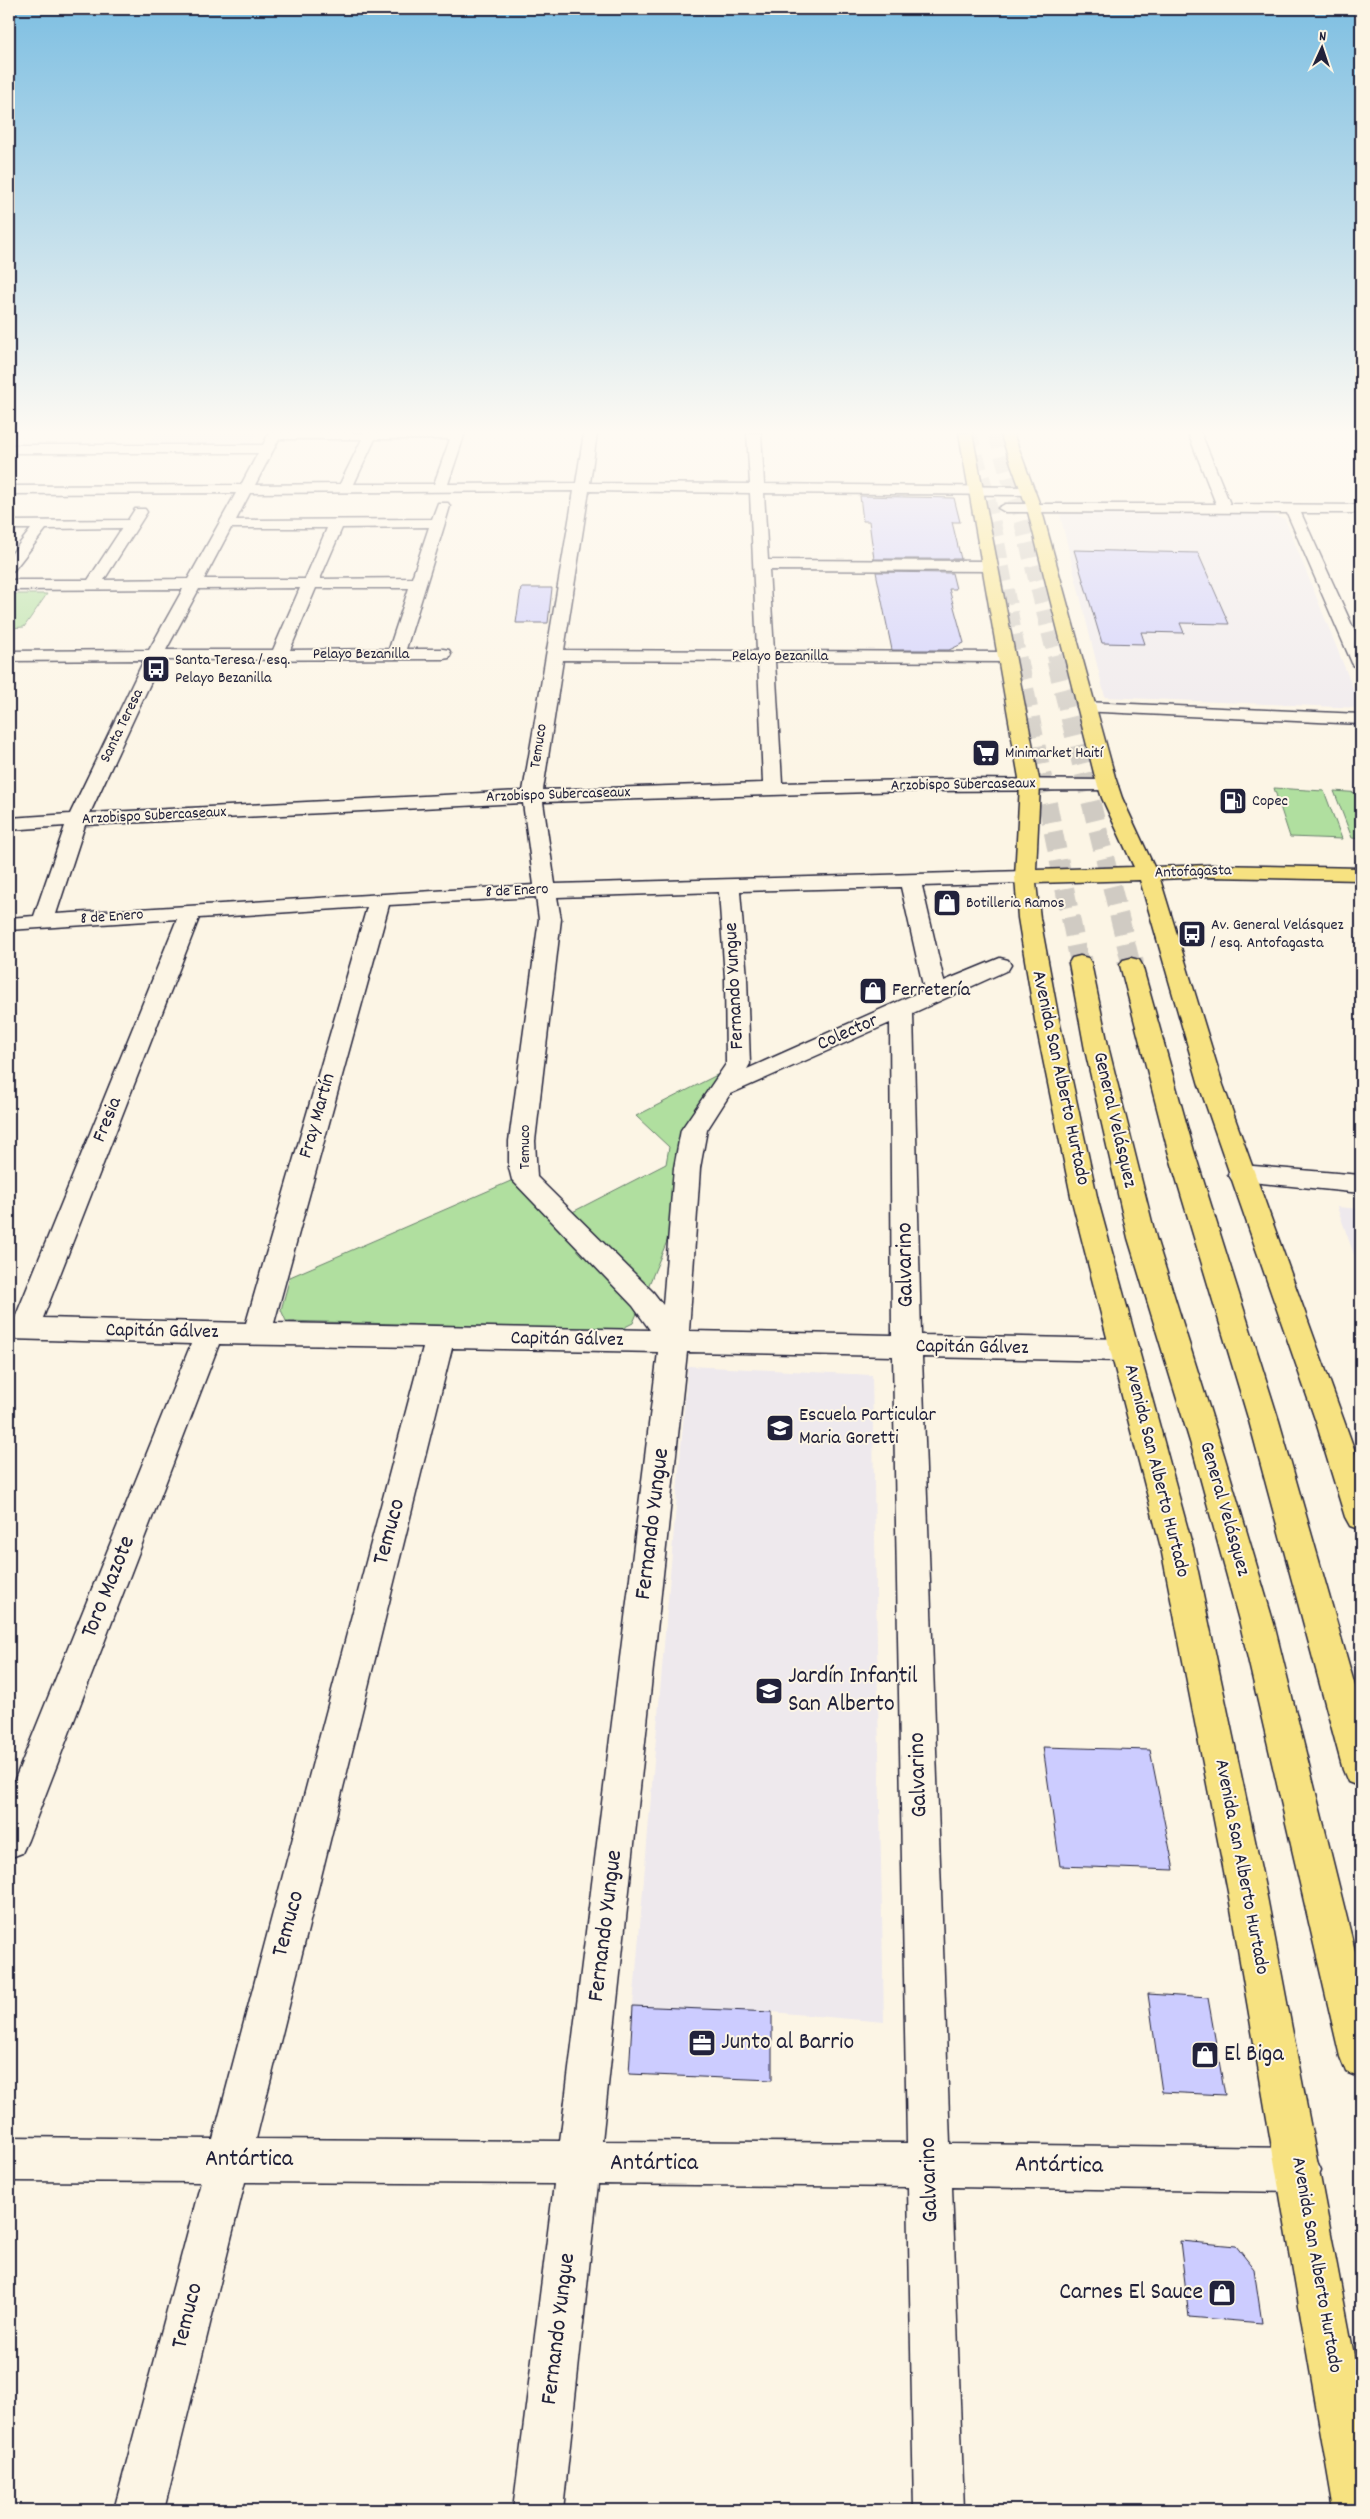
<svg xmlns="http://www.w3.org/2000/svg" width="1370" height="2519" font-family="Dekko,sans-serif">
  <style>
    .built { fill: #eee9ed }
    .green { fill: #b0df9f; stroke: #69806d }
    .building { fill: #ccf; stroke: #22223b }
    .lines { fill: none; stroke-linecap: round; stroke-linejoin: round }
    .highway-tunnel-far2 { stroke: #d0cbc3; stroke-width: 15; stroke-dasharray: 15 8; stroke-linecap: butt }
    .highway-tunnel-far1 { stroke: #d0cbc3; stroke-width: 19; stroke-dasharray: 19 10; stroke-linecap: butt }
    .highway-tunnel { stroke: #d0cbc3; stroke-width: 26; stroke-dasharray: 26 12; stroke-linecap: butt }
    .minor-casing { stroke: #22223b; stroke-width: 3 }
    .major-casing { stroke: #22223b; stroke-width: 3 }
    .highway-casing { stroke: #22223b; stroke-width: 3 }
    .minor { fill: #fcf5e5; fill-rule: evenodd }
    .major { fill: #f7e281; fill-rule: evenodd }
    .highway { fill: #f7e281; fill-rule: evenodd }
    .labels { text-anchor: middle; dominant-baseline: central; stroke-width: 4; stroke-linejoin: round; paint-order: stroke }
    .far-street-label { font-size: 16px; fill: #22223b; stroke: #fcf5e5 }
    .far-poi-label { font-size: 16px; fill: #22223b; stroke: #fcf5e5; text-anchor: start }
    .street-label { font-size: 20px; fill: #22223b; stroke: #fcf5e5 }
    .poi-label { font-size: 20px; fill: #22223b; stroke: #fcf5e5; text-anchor: start }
    .near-street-label { font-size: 24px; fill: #22223b; stroke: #fcf5e5 }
    .near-poi-label { font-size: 24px; fill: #22223b; stroke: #fcf5e5; text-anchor: start }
  </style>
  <rect width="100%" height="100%" fill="#fcf5e5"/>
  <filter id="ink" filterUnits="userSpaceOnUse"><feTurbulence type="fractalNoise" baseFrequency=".02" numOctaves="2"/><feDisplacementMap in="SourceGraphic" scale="10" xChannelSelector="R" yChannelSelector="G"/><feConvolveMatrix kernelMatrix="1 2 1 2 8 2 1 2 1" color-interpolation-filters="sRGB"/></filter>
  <g filter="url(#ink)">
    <path class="built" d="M155,433H258L251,445H147Z
      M1067,512L1270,514L1285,519L1361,708L1105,697L1060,515Z
      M1337,1207L1361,1209V1274Z
      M688,1366L872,1375L884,2022L772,2012L633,2006Z"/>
    <path class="green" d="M9,594H47L24,627L9,628Z
      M1274,788L1324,791L1342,839L1290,837Z
      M1334,791L1361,793V839L1352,838Z
      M717,1075L716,1091L675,1222L633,1323L619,1330L286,1321L281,1310L290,1277L513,1180L553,1222L666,1164L669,1147L636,1116Z"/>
    <path class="building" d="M860,496L954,498L960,522H952L961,559H874L869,521H863Z
      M1074,550L1198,553L1229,624L1180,623L1184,633L1141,632L1145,644L1102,643Z
      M876,572L952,573L956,589H949L964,643L949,650H892Z
      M521,588H552L548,623H516Z
      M1043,1747L1150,1750L1174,1870L1060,1866Z
      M1148,1994L1208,1998L1225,2095L1162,2092Z
      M633,2006L772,2012V2080L629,2074Z
      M1180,2241L1236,2246L1254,2269L1262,2323L1189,2317Z"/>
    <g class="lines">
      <path class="highway-tunnel-far2" d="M969,433C994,505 1005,587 1020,662
        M995,433L1020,516L1056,662"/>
      <path class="highway-tunnel-far1" d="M1019,661L1079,960
        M1056,661L1130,960"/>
      <path class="highway-tunnel" d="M1079,959L1080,963
        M1130,959L1131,965"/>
      <defs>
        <path id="minor" d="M269,433H465L448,484L576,483L584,433H597L590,483L750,484L747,433H761L764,484L1028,487L1035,491L1028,495L764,493L768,560L990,561L998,566L990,571L769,570L774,651L1007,652L1013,653L1015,657L1013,661L1007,662L775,661L782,783L955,779L1108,780L1115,782L1118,786L1115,790L904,791L543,802L555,884L1025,871L1032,873L1035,877L1032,881L1025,883L922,886L944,981L1000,958L1008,960L1011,965L1008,970L913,1013L921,1335L1125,1339L1135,1342L1140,1350L1135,1358L1125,1361L922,1357L950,2144L1299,2148L1314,2155L1321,2170L1314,2185L1299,2192L952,2187L964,2510H914L908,2187L598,2184L563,2510H513L554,2184L245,2182L164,2510H114L201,2182L9,2181V2137L213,2139L423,1347L219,1344L28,1840L22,1853L9,1858V1794L191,1344L9,1339V1317L15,1318L177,919L9,930V918L34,916L65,826L9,830V818L70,814L144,660L9,661V651L149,650L183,589L9,590V580H88L122,528L46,529L14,570L9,572V557L31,529H9V521L128,520L135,509H145L147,512L104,580L188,579L236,493L9,494V486L241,485L258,453H9V445H263ZM279,439H362L340,484L255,485ZM375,439H450L434,484H354ZM574,491L523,791L90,813L161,660L443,659L449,658L451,654L449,650L443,649H406L445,523L450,506L448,503H438L432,519L236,520L250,493ZM589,491L750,493L757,651L564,650ZM429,527L412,578L320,579L342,528ZM231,528H327L305,579H204ZM300,588L273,650H166L199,589ZM316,588H409L389,649L290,650ZM563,660L758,661L763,783L543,790ZM523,803L534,885L56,914L85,825ZM901,887L924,990L747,1069L750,1064L747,978L740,891ZM719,892L725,978L726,1064L681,1130L674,1168L663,1305L653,1292L537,1177L535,1141L561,919L557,897ZM536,897L539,919L509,1141V1168L512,1180L633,1306L650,1330L274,1323L389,905ZM367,907L246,1323L43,1318L199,918ZM890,1023L892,1335L689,1331L700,1168L707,1130L730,1094ZM452,1348L658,1352L560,2141L256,2139ZM687,1352L893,1356L907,2143L602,2141Z
          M1188,433H1201L1230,504L1361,505V513H1301L1361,645V668L1355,667L1352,663L1287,513L1005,512L998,508L1005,504H1216Z
          M1086,702L1361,714V724L1080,711L1077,707L1080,703Z
          M1241,1165L1361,1175V1193L1232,1180L1228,1174L1232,1168Z"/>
        <path id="major" d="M959,433H972L1040,784L1036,870L1134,867L1102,798L1095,777L1027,508L1000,433H1013L1041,508L1115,777L1122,798L1154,867L1211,865L1361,868V880L1211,877L1160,879L1223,1085L1361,1468V1530L1350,1526L1345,1517L1316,1422L1199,1085L1140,880L1036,883L1040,918L1059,1020L1098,1201L1193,1548L1267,1897L1361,2392V2510H1334L1229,1897L1161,1548L1072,1201L1035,1020L1018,918L1015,877L1020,784Z"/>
        <path id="highway" d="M1080,956L1088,958L1091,963L1109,1050L1156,1238L1224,1455L1274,1624L1361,1975V2078L1346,2072L1340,2057L1240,1624L1194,1455L1128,1238L1085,1050L1069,963L1072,958Z
          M1131,958L1139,960L1142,965L1194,1151L1279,1421L1361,1707V1787L1348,1782L1343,1770L1249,1421L1168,1151L1120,965L1123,960Z"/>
      </defs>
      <use href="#minor" class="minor-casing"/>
      <use href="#major" class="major-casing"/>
      <use href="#highway" class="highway-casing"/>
      <use href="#minor" class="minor"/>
      <use href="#major" class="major"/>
      <use href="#highway" class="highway"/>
    </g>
  </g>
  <linearGradient id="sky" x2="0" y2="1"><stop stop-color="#7ebfe2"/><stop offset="0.55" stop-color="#fefaf3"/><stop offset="1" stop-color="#fefaf3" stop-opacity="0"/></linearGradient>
  <rect width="1370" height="786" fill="url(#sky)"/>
  <defs>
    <symbol id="bus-square" viewBox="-11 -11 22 22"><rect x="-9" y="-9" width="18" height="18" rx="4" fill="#22223b" stroke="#fcf5e5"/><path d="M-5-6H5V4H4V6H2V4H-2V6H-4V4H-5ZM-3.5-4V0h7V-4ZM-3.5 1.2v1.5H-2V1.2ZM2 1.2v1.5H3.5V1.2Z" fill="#fff"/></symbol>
    <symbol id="supermarket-square" viewBox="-11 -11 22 22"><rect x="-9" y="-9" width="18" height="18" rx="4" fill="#22223b" stroke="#fcf5e5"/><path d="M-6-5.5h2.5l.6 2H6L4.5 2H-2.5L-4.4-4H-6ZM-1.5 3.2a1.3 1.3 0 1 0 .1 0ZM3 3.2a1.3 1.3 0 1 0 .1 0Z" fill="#fff"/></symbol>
    <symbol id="fuel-square" viewBox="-11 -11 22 22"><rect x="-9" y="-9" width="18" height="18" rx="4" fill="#22223b" stroke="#fcf5e5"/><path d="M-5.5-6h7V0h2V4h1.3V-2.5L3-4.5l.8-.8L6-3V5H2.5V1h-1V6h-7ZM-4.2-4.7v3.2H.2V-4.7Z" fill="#fff"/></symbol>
    <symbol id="shop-square" viewBox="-11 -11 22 22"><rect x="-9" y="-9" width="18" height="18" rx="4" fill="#22223b" stroke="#fcf5e5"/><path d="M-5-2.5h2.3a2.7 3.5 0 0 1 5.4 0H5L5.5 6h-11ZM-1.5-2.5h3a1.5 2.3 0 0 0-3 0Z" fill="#fff"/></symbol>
    <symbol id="school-square" viewBox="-11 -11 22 22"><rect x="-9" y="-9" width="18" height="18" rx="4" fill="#22223b" stroke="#fcf5e5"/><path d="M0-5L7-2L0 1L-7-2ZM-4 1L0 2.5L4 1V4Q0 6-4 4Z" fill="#fff"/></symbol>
    <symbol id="office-square" viewBox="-11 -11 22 22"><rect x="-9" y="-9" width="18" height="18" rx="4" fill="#22223b" stroke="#fcf5e5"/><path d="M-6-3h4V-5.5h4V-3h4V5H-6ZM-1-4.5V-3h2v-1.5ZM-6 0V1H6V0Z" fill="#fff"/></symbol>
  </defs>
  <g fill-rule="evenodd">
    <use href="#bus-square" x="140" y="653" width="32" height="32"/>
    <use href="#supermarket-square" x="970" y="737" width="32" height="32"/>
    <use href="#fuel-square" x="1217" y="785" width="32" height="32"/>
    <use href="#shop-square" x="931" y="887" width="32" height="32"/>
    <use href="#bus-square" x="1176" y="918" width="32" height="32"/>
    <use href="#shop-square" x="857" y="975" width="32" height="32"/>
    <use href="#school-square" x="764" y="1412" width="32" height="32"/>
    <use href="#school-square" x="753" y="1675" width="32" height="32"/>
    <use href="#office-square" x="686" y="2027" width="32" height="32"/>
    <use href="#shop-square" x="1189" y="2039" width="32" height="32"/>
    <use href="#shop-square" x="1206" y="2277" width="32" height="32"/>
  </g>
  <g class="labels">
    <g class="far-street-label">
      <text x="361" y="654">Pelayo Bezanilla</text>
      <text x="780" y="656">Pelayo Bezanilla</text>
      <text transform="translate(122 726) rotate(-64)">Santa Teresa</text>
      <text transform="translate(539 746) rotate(-81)">Temuco</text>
      <text transform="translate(963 785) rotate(-1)">Arzobispo Subercaseaux</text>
      <text transform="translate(558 795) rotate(-2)">Arzobispo Subercaseaux</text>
      <text transform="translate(154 816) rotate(-3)">Arzobispo Subercaseaux</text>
      <text transform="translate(1193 872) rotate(-2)">Antofagasta</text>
      <text transform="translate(517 891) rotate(-3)">8 de Enero</text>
      <text transform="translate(112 917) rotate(-4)">8 de Enero</text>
      <text transform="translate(525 1147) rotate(-90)">Temuco</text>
    </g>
    <g class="far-poi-label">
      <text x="175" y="660">Santa Teresa / esq.<tspan x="175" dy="18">Pelayo Bezanilla</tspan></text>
      <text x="1005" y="753">Minimarket Haití</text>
      <text x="1252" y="801">Copec</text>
      <text x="966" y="903">Botilleria Ramos</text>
      <text x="1211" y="925">Av. General Velásquez<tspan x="1211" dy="18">/ esq. Antofagasta</tspan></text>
    </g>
    <g class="street-label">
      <text transform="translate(735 986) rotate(-93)">Fernando Yungue</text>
      <text transform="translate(848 1033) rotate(-24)">Colector</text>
      <text transform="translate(1060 1078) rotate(78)">Avenida San Alberto Hurtado</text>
      <text transform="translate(318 1116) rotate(-74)">Fray Martín</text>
      <text transform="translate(108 1120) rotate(-68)">Fresia</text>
      <text transform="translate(1114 1120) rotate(77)">General Velásquez</text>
      <text transform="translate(162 1332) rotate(1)">Capitán Gálvez</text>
      <text transform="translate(567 1340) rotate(1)">Capitán Gálvez</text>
      <text transform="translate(972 1348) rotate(1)">Capitán Gálvez</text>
      <text transform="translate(1156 1471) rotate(76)">Avenida San Alberto Hurtado</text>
      <text transform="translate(1224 1509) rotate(74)">General Velásquez</text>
      <text transform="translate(1241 1867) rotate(79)">Avenida San Alberto Hurtado</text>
      <text transform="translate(1316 2265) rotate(80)">Avenida San Alberto Hurtado</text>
    </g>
    <g class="poi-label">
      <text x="892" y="991">Ferretería</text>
      <text x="799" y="1416">Escuela Particular<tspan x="799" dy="23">Maria Goretti</tspan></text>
    </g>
    <g class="near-street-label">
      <text transform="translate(906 1265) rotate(-91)">Galvarino</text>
      <text transform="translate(653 1524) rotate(-83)">Fernando Yungue</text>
      <text transform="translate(390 1532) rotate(-75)">Temuco</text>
      <text transform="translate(109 1587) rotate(-68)">Toro Mazote</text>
      <text transform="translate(919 1775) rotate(-92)">Galvarino</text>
      <text transform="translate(289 1924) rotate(-75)">Temuco</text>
      <text transform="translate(606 1926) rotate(-83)">Fernando Yungue</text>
      <text x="249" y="2160">Antártica</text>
      <text x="654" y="2164">Antártica</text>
      <text transform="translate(1059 2166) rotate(1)">Antártica</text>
      <text transform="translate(930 2180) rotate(-92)">Galvarino</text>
      <text transform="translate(188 2316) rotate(-76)">Temuco</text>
      <text transform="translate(559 2329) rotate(-83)">Fernando Yungue</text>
    </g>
    <g class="near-poi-label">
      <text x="788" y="1677">Jardín Infantil<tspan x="788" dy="28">San Alberto</tspan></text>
      <text x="721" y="2043">Junto al Barrio</text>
      <text x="1224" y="2055">El Biga</text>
      <text x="1203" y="2293" text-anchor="end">Carnes El Sauce</text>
    </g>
  </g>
  <rect width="1370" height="2519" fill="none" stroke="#fcf5e5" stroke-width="30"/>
  <rect x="15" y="15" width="1340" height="2489" fill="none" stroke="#22223b" stroke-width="2" filter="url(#ink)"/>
  <g transform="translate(1322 48) rotate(3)" stroke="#fcf5e5" stroke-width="4" paint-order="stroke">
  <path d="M0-4L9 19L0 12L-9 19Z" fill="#22223b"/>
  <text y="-8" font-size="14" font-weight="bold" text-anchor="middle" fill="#22223b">N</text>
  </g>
</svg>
